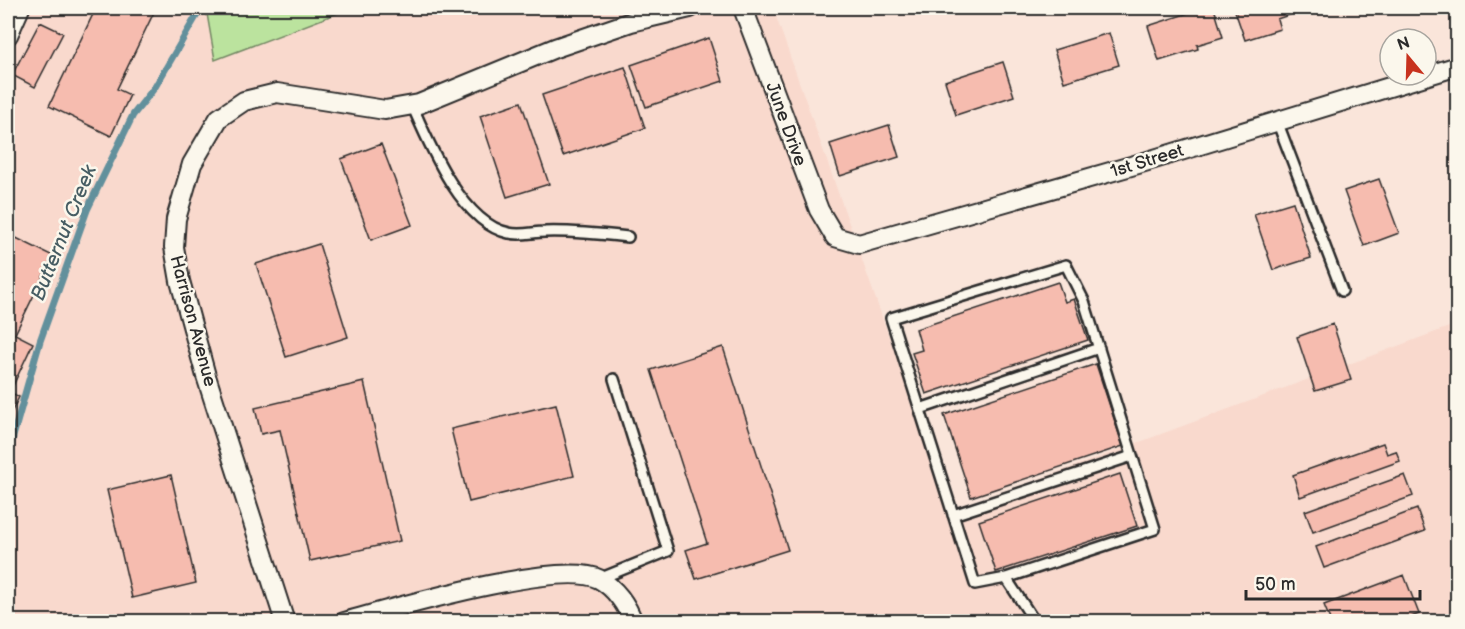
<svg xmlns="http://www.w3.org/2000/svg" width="1465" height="629" font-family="'Balsamiq Sans',sans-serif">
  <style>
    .built { fill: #f9d9cd }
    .green { fill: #bbe39e; stroke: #738764; stroke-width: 1.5 }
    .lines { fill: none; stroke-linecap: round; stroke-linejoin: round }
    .stream { stroke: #62909c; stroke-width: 7 }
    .building { fill: #f6bcaf; stroke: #2b2b2b; stroke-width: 1.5 }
    .service-casing { stroke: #2b2b2b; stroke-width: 14 }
    .minor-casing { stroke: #2b2b2b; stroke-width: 22 }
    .service { stroke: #fbf7ec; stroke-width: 9 }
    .minor { stroke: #fbf7ec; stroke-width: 18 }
    .labels { text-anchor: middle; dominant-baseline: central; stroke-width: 5; stroke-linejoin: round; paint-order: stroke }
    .street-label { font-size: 18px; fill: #2b2b2b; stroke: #fbf7ec }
    .water-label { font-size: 20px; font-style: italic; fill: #475d63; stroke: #fbf7ec }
  </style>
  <rect width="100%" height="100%" fill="#fae5da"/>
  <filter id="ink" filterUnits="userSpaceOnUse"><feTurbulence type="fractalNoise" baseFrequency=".0167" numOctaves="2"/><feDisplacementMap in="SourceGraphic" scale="12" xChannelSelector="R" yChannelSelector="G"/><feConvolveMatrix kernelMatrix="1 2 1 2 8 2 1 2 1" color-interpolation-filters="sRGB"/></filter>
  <g filter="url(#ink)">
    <path class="built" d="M8,8H206L215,60L351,8H773L951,512L1457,324V621H8Z"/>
    <path class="green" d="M206,8H351L215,60Z"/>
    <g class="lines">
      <path class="stream" d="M8,454L40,341L87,210L133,115L155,87L201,8"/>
    </g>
    <path class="building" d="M96,8H156L117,89L130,95L111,136L49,106Z
      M1204,8H1214L1223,37L1197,45L1198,49L1159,61L1148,26Z
      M1234,8H1310L1277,19L1280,29L1245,40Z
      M40,22L63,33L35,87L12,75Z
      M1109,33L1119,65L1064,82L1054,50Z
      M709,38L723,81L646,107L631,65Z
      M1003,62L1014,96L956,115L945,81Z
      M625,67L645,128L563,156L542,95Z
      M521,102L549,184L507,197L480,116Z
      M889,125L899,157L840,176L830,144Z
      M381,144L412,225L371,240L341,159Z
      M1379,179L1399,233L1364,246L1344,191Z
      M1293,202L1311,258L1273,270L1254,214Z
      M8,234L53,256L15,334L33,343L10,392L19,397L11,413L8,411Z
      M319,244L348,337L286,357L256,264Z
      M1058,282L1065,302L1074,299L1088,340L926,394L912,353L922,350L916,329Z
      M1333,324L1351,380L1315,391L1297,337Z
      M723,347L788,550L696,579L686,550L707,543L651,370Z
      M1096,364L1123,446L971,497L944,415Z
      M364,382L400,541L310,561L280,430L261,434L255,408Z
      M556,404L574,476L469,502L451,429Z
      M1383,443L1387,454L1396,451L1400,461L1300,497L1293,475Z
      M1120,474L1137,526L996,572L979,521Z
      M171,475L196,583L132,598L107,490Z
      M1405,475L1413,496L1313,532L1305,511Z
      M1417,509L1425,531L1324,568L1316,547Z
      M1404,575L1419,614L1398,622H1331L1324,605Z"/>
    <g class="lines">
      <defs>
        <path id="service" d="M412,105C429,144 462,224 509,233C520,236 534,232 545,232C573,231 600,234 628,237
          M1277,121L1342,291
          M1066,265L1084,301L1155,529L1006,578L975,584L891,318Z
          M920,409L1099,348
          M953,515L1132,456
          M1006,578L1035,622
          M599,579L668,551L614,379"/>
        <path id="minor" d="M743,8L819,210L835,237L859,244L1138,164L1458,66
          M8,35L20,8
          M285,622L206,376L180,281L174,247L176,219L192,164L219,118L244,101L277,93L385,110L419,104L555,48L631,22L690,8
          M344,622C392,609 560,559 599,579C615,588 627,605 633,622"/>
      </defs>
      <use href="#service" class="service-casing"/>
      <use href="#minor" class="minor-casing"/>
      <use href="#service" class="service"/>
      <use href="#minor" class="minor"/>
    </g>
  </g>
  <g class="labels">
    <g class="street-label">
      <text transform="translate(786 124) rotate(70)">June Drive</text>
      <text transform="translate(1147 161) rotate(-17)">1st Street</text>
      <text transform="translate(193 321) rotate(75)">Harrison Avenue</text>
    </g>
    <g class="water-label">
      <text transform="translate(64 233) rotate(-68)">Butternut Creek</text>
    </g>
  </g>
  <rect width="1465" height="629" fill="none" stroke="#fbf7ec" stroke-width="30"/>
  <rect x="15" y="15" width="1435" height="599" fill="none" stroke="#2b2b2b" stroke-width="2" filter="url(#ink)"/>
  <g transform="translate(1408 57) rotate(341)"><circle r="28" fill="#fbf7ec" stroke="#a8a59f" stroke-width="1.5"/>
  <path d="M0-4.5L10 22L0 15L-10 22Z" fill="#c8321e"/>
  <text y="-9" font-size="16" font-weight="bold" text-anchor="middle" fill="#2b2b2b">N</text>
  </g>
  <path d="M1246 590v9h174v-9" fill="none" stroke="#2b2b2b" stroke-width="3"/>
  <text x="1255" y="590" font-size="18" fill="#2b2b2b" stroke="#fbf7ec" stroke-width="4.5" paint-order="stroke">50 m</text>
</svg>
